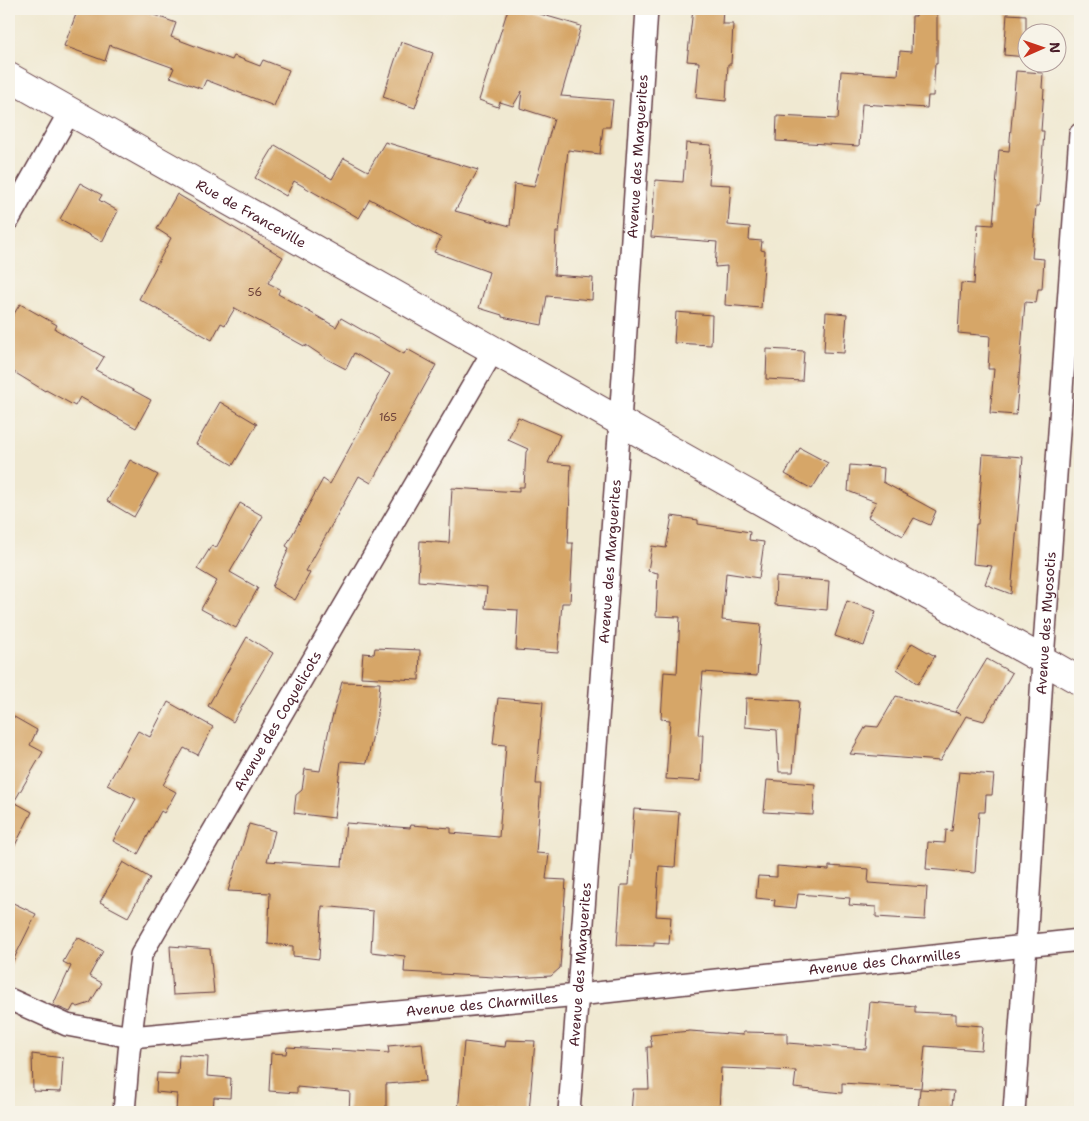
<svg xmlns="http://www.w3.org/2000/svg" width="1089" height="1121" font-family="'Shantell Sans',sans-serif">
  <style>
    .building { fill: #d6a668 }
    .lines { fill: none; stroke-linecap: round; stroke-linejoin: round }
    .street-casing { stroke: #633d44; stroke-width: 24 }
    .secondary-casing { stroke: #633d44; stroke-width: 30 }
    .street { stroke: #fff; stroke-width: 21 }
    .secondary { stroke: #fff; stroke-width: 28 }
    .labels { text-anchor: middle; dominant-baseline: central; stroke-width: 5; stroke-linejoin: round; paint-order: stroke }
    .number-label { font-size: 11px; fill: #6d413a }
    .street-label { font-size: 14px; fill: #4a1f2b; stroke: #f7f3e8 }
  </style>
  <rect width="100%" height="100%" fill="#f7f3e8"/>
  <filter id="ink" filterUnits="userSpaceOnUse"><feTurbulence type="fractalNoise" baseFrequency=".02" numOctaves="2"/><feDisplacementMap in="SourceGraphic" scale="10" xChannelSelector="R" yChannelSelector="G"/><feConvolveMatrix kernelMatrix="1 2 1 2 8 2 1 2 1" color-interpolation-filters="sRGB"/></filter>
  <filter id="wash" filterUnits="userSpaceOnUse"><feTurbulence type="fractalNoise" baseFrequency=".0096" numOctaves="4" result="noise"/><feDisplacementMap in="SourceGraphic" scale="20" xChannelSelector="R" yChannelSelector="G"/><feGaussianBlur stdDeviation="1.12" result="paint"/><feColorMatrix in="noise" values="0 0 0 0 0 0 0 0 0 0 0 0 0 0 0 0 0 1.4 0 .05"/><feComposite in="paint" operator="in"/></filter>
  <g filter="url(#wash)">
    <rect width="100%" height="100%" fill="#f0e9d2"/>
    <g id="blocks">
      <path class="building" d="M78,9H138L176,23L171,37L232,60L234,56L260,66L263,60L289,70L274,106L206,80L202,89L170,77L174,68L110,45L105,61L64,46Z
        M508,9H523L581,26L561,96L613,100L610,127H603L600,154L568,150L559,232H556L554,275L593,278L592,300L547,296L542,325L502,317V315L479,308L489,272L434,252L441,238L370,199L359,218L294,181L286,196L255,178L275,145L332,179L344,158L368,171L385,142L478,170L455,211L510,226L514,184L534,187L554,119L520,108L522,91L513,106L500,102L498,107L479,100Z
        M693,9H723L722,24H733L731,64H728L726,101L696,98L699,62L687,61Z
        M916,9H937V64H935L933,96H928L927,108L862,104L859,146L776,141L777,116L838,119L841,71L898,75L900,51L911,52L912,16H916Z
        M1007,14L1026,15V57L1004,55Z
        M401,42L433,53L415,108L383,97Z
        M1016,71L1043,73L1042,88L1044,89L1041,131H1044L1039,206H1036L1032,258L1044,259L1042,289H1038L1036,303L1025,302L1016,415L990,413L994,369H988L990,336L958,333L961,283L974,284L978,224L993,225L999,150L1009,151Z
        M686,143L711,145L709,184L731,185L728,225L750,227L749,240L762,241L761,250L765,251L761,308L725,305L727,266L715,267L717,242L651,237L655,180L683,182Z
        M80,183L102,195L99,200L118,211L102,242L60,219Z
        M177,194L283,257L268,283L280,289L278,294L336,327L341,318L404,354L407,349L436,365L371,483L359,476L306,571L310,573L295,600L272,587L289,548L286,546L323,479L330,484L390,374L354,353L346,369L327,359L306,345V347L235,308L225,325L221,323L212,340L139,299L171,238L157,229Z
        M20,304L57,325L55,329L104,357L96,370L151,400L136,428L80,397L75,406L46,390L45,391L9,369V322Z
        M676,312L712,315L711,345L674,343Z
        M826,312L847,314L844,353L824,352Z
        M767,349L804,351L802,381L766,379Z
        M220,402L257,424L233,465L196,444Z
        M518,417L560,435L548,463L571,465L568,543H573L570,603H562L558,653L516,650L518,610L485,608L487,587L418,581L420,541L449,543L452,488L519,492V487H524L526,452L528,449L508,440Z
        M800,448L828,463L812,489L785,474Z
        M983,454L1023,457L1011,594L985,584L992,566L973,564L976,524H978Z
        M130,460L158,475L134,517L107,501Z
        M850,465L884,468L883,482L936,511L930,525L914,518L903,536L868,517L876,502L848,491Z
        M240,503L263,516L230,572L258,588L236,628L201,609L217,581L197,569L212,545L216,548Z
        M672,516L698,520V524L750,532L749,540L764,542L759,578L726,573L722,620L761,624L757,676L703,672L698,735H703L701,781L666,779L670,720L661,719L664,672L677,673L680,617L656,616L658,573L648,571L652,546L666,548Z
        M776,577L829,581L827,610L775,605Z
        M847,601L876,611L864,646L835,636Z
        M247,637L273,653L233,722L208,706Z
        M912,643L935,656L918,684L897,669Z
        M375,648L420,650L419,680L361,677L363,653L374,654Z
        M987,659L1012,673L984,721L966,716L940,761L850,754L866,726L878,727L896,696L961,714L955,712Z
        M342,682L380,683L377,715L367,763L341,761L334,818L294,813L296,795L302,790L305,769L320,771L329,729Z
        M498,698L543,702L536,784H541L536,853L549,854L546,879L566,880L560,968L551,976L512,978L404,972L405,956L371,952L373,911L322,906L319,959L293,956V946L268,944L270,893L228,891L249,824L275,831L267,861L342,866L346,823L410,828L411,825L451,828V833L499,837L506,745L493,744Z
        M746,698L799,701L793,772H779L777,730L745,727Z
        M168,702L213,727L198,755L184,748L163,785L176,792L164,813L161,811L138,854L113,841L136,799L107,785L138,731L150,737Z
        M9,714L37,730L30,745L43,752L14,802L32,812L9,857Z
        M959,772L994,775L992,795H986L985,812H979L975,873L926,869L928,842L945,843L946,830L952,831Z
        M767,780L815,784L813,815L764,812Z
        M634,809L679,812L675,867L659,866L656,916L671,917L669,944L654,943V946L617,945L621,885H629Z
        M123,862L150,878L128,917L100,902Z
        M777,866L829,870V866L869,869L868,883L927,887L925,920L876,917V907L849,905L850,898L798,894L796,908L774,906L775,900L756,898L758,876L777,877Z
        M9,901L36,914L9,969Z
        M77,937L103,951L89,976L102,983L90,1003L78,1007L74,1005L70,1012L53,1005L71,966L63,962Z
        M170,946L210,949L214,993L173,995Z
        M870,1002L915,1006V1012L956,1014V1024L983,1026L981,1050L925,1046L921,1088L842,1083V1093L794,1088L796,1071L721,1068L719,1112H631L633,1089H649L647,1047H652L650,1035L690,1031L743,1035V1032L787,1033V1043L866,1049Z
        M506,1040L535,1041L529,1112H458L464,1042L505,1047Z
        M422,1043L426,1081L386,1084V1112H349L350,1092L297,1087V1093L269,1091L271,1053L286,1054L287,1047L389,1053L388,1046Z
        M32,1054L63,1058L61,1092L33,1091Z
        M179,1055L208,1057L207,1076L231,1078L230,1098L214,1097L213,1112H176L177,1094L156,1092L157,1073L178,1074Z
        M920,1089L954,1091L951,1112H918Z"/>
    </g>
  </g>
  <g filter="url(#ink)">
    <use href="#blocks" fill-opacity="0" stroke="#633d44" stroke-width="1"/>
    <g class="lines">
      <defs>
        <g id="street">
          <path d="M9,219L70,111"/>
          <path id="s1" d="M9,999L67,1025L131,1037L578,995L1080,940"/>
          <path id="s2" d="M124,1112L129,1052L141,955L493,351"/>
          <path id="s3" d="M569,1112L620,422L647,9"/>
          <path id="s4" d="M1014,1112L1026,945L1043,660L1080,134"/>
        </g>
        <g id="secondary">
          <path id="s5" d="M9,77L1080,681"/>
        </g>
      </defs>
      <use href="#street" class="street-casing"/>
      <use href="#secondary" class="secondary-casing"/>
      <use href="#street" class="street"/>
      <use href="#secondary" class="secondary"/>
    </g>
  </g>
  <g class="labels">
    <g class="number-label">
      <text x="255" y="292">56</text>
      <text x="388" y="417">165</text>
    </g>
    <g class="street-label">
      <text stroke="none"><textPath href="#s3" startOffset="958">Avenue des Marguerites</textPath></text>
      <text stroke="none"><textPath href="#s5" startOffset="278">Rue de Franceville</textPath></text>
      <text stroke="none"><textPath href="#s3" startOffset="552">Avenue des Marguerites</textPath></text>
      <text stroke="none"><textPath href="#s4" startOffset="490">Avenue des Myosotis</textPath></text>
      <text stroke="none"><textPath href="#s2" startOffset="429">Avenue des Coquelicots</textPath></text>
      <text stroke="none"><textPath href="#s1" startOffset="886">Avenue des Charmilles</textPath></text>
      <text stroke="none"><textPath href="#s3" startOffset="148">Avenue des Marguerites</textPath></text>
      <text stroke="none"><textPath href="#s1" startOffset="481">Avenue des Charmilles</textPath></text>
    </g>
  </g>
  <rect width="1089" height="1121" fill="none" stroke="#f7f3e8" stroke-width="30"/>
  <g transform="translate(1042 48) rotate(88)"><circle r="24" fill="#f7f3e8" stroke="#b29e9c"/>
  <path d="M0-4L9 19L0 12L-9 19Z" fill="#c8321e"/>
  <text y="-8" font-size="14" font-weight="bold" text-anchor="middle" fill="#4a1f2b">N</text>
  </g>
</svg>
